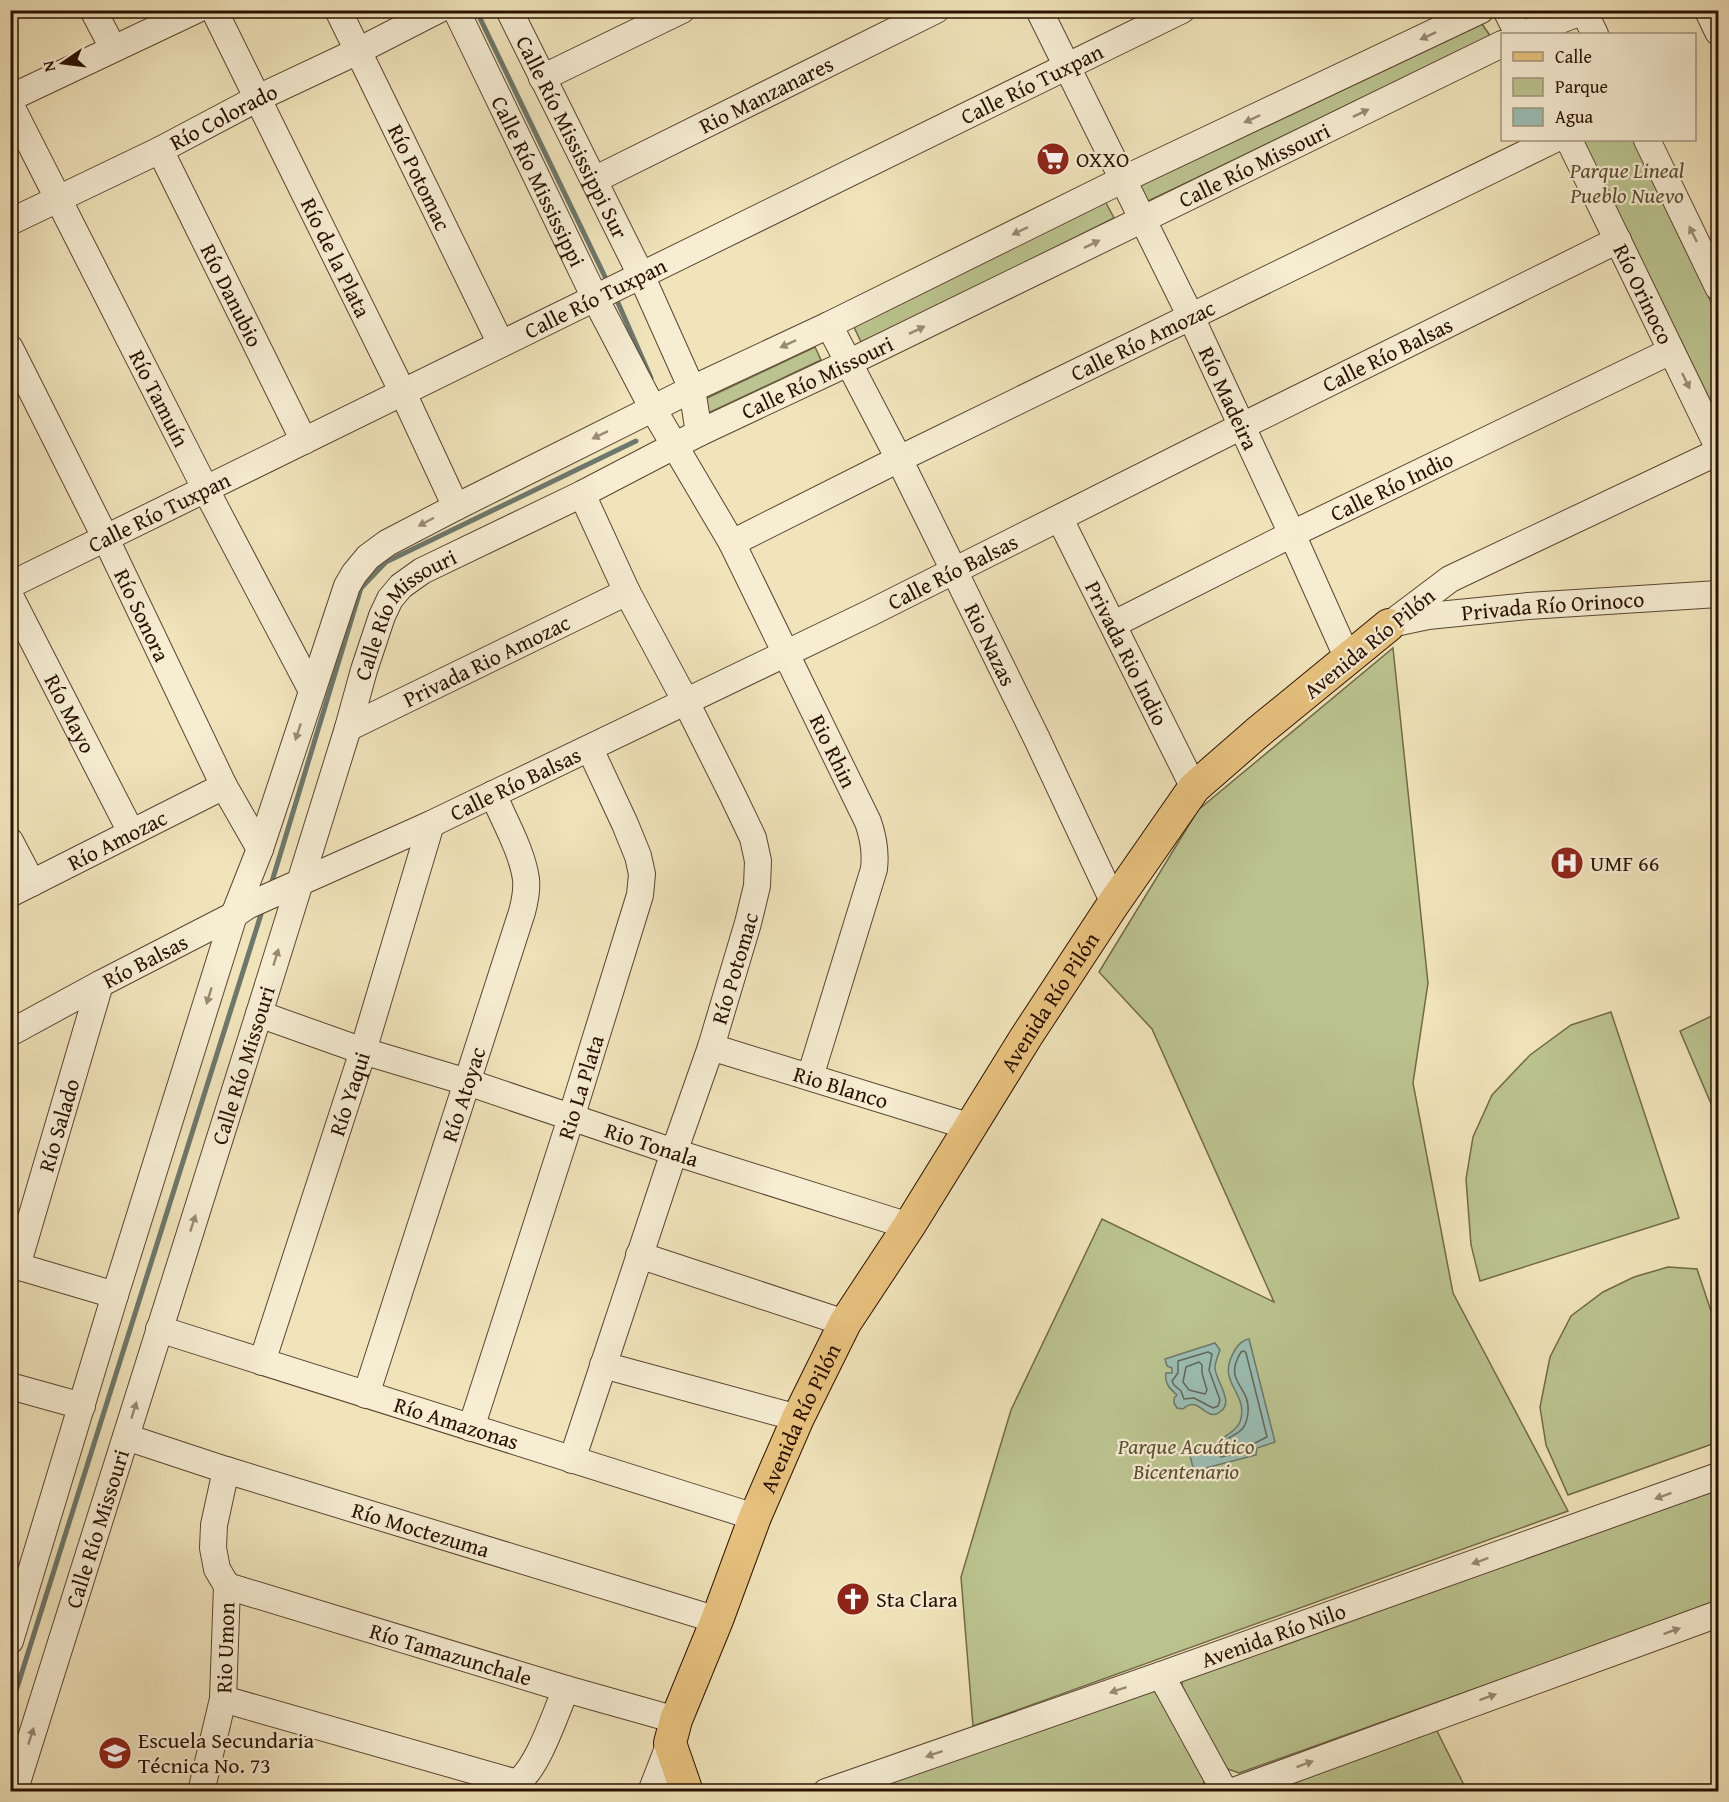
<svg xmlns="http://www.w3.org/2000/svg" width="1729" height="1802" font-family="'Gentium Book Plus',serif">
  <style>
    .green { fill: #bbc490; stroke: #726a48; stroke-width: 1.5 }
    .water { fill: #9bbeb4; stroke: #6d786c; stroke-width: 1.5 }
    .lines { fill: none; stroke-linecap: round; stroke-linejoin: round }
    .shore { stroke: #62675a; stroke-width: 1.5 }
    .stream { stroke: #6d786c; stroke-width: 5 }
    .minor-casing { stroke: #5b4530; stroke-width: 28 }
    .major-casing { stroke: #291001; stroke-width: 34 }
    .minor { stroke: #f6edd3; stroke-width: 26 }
    .major { stroke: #e8c27e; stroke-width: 32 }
    .oneway { fill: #9a8a74 }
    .labels { text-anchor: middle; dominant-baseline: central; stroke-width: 4.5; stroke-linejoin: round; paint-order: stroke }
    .street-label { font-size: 22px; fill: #291001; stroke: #f6edd3 }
    .poi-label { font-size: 22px; fill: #291001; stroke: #f6edd3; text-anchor: start }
    .park-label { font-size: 22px; font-style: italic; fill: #5c4f33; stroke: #f6edd3 }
  </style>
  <rect width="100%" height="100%" fill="#f1e4bb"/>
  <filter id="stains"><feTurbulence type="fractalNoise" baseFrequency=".00333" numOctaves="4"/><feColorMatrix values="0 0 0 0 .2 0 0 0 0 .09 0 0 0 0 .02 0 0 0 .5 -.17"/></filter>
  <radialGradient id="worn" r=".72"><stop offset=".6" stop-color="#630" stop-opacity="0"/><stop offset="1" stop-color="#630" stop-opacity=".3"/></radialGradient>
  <path class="green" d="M1482,24L1491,37L1144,203L1135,188Z
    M1578,140H1634L1718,317V424Z
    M1105,201L1114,218L862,344L852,323Z
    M815,347L821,360L702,416L705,399Z
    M1393,648L1428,983L1413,1083L1453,1293L1568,1511L973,1726L961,1577L1011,1410L1102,1219L1274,1302L1152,1029L1099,972L1198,810Z
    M1611,1012L1679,1218L1480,1281L1471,1245L1466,1179L1473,1137L1492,1095L1530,1055L1571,1025Z
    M1718,1013V1120L1680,1031Z
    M1668,1267L1697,1269L1718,1332V1442L1568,1495L1546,1445L1540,1407L1550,1357L1571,1316L1603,1292L1634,1277Z
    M1718,1480V1602L1239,1773L1222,1767L1182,1685L1183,1675Z
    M1156,1685L1205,1781L1202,1785L1184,1792H843Z
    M1436,1729L1467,1791L1265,1792Z"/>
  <path class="water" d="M1249,1339L1275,1442L1257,1448L1256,1455L1194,1471L1188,1448L1206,1450L1215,1449C1219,1436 1235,1434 1240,1422C1250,1391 1214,1384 1235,1350C1238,1345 1242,1340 1249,1339Z
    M1215,1343L1220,1350C1218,1356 1215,1362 1215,1368C1216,1382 1235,1402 1220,1412C1205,1423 1200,1394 1183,1409L1177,1408L1174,1403V1398L1177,1395C1170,1389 1164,1383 1166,1373H1172V1368L1167,1366L1165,1359Z"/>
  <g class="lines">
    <path class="shore" d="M1244,1351L1246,1353L1267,1437L1253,1444L1249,1450L1221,1457L1219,1454C1220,1451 1221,1448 1222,1445C1231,1431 1245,1438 1248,1413C1251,1385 1222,1383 1241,1352Z
      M1208,1352L1212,1354L1209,1370L1220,1400L1218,1406L1213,1408L1194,1398L1184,1399L1181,1391L1174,1385L1172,1381L1178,1373V1361Z
      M1199,1362L1202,1365V1373L1207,1390L1205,1394L1189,1390L1183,1382L1186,1367Z"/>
    <path class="stream" d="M476,10L608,283
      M615,296L651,378
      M270,888L361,588L386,562L636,441
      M10,1710L263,908"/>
    <defs>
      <g id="minor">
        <path d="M93,10L113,48"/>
        <path id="s1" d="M214,10L403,393L456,507"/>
        <path id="s2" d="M338,10L501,344"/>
        <path id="s3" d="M456,10L595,298L653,409L732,543L868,822C874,839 876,852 874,869L810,1077"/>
        <path id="s4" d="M509,10L641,275L692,389L699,433"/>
        <path id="s5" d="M1039,10L1191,317L1292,534L1348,659"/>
        <path d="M1506,10L1518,34"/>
        <path d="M1583,10L1595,34"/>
        <path d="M1708,11L1718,32"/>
        <path d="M1523,34L1587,10"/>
        <path d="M542,78L682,10"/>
        <path d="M10,98L196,10"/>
        <path id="s6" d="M10,104L206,490L312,691"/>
        <path id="s7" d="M1569,140L1718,447"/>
        <path d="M1647,140L1718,287"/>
        <path id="s8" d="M160,150L304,441"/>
        <path id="s9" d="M594,180L936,10"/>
        <path id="s10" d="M10,222L160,150L258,98L358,51L438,10"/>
        <path id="s11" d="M829,325L899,459L1037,739L1114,903"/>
        <path id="s12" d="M10,348L105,537L224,786L260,849"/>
        <path id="s13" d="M1060,519L1194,788"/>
        <path id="s14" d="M732,543L899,459L1553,140"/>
        <path id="s15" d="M10,585L1182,10"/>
        <path id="s16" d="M10,596L131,832"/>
        <path id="s17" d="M1395,623L1428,616L1528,606L1718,594"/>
        <path id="s18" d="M1114,624L1292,534L1671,351"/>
        <path d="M1389,625L1450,579L1718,452"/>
        <path id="s19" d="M348,728L627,592"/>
        <path d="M10,841L32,883"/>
        <path id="s20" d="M10,894L224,786"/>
        <path id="s21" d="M259,1014L363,1051L467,1082L674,1152L909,1226"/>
        <path id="s22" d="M10,1033L100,984L234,915L247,906L431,824L870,613L1242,426L1618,240"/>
        <path id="s23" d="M711,1047L971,1127"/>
        <path d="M639,1255L845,1323"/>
        <path d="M10,1264L115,1295"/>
        <path id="s24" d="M17,1266L100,984"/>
        <path id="s25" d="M159,1329L755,1517"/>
        <path id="s26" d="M262,1362L363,1051L431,824"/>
        <path d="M603,1365L798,1418"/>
        <path d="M10,1386L82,1406"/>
        <path id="s27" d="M366,1395L522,912C525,901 527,890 526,879C522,851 504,820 493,794"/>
        <path id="s28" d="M471,1428L571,1118L640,895L642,874L638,856L625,824L590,749"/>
        <path id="s29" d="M126,1437L226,1470L717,1620"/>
        <path id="s30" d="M572,1460L674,1152L711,1047L748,923L757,886L758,861L753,838L733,796L686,702L627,592L582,494"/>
        <path id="s31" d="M227,1586L566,1689L676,1720"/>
        <path d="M10,1641L115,1295L234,915L260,849L347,586L354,574L368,557L387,543L456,507L692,389L829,325L1122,180L1481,10"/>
        <path d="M1161,1675L1225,1792"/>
        <path d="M223,1699L517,1783"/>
        <path d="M502,1788C507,1786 514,1785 519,1781C539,1765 555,1714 566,1689"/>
        <path id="s32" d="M14,1792L259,1014L348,728L364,670L382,616L390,599L401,586L422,571L582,494L699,433L848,363L1502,44"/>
        <path id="s33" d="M201,1792L223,1699L227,1586L217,1569L213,1548L214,1525L226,1470"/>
        <path d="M651,1792L670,1743"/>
        <path id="s34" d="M826,1792L1161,1675L1718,1476"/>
        <path d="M1231,1792L1718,1614"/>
      </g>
      <g id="major">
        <path id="s35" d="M687,1792L670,1743L676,1720L717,1620L755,1517L798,1418L845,1323L909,1226L1026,1037L1114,903L1194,788L1257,733L1389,625"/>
      </g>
    </defs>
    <use href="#minor" class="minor-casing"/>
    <use href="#major" class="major-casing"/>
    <use href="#minor" class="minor"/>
    <use href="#major" class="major"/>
  </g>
  <defs><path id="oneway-solid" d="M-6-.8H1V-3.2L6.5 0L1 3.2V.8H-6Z" transform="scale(1.5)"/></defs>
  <g class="oneway">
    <use href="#oneway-solid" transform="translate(1428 36) rotate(155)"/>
    <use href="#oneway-solid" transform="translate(1361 113) rotate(-26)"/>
    <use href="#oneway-solid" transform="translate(1252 119) rotate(155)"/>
    <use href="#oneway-solid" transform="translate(1020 231) rotate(154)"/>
    <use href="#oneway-solid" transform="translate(1693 234) rotate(-116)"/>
    <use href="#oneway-solid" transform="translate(1092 244) rotate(-26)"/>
    <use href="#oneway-solid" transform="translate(917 330) rotate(-26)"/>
    <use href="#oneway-solid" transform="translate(788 344) rotate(155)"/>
    <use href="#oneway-solid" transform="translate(1686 381) rotate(64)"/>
    <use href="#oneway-solid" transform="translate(600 435) rotate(154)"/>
    <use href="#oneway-solid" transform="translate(426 522) rotate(152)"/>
    <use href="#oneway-solid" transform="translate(298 732) rotate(108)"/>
    <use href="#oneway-solid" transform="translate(276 957) rotate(-73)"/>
    <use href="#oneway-solid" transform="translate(209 996) rotate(107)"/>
    <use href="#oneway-solid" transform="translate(193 1223) rotate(-72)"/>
    <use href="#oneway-solid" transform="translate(134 1410) rotate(-73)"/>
    <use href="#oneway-solid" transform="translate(1663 1496) rotate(160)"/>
    <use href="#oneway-solid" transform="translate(1480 1561) rotate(160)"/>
    <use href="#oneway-solid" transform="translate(1672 1631) rotate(-20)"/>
    <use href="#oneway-solid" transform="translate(1118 1690) rotate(161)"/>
    <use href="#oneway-solid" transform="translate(1488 1697) rotate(-20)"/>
    <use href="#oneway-solid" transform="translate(31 1736) rotate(-72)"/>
    <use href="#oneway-solid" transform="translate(934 1754) rotate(161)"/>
    <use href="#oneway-solid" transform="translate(1305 1764) rotate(-20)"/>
  </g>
  <defs>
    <symbol id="supermarket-disc" viewBox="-11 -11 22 22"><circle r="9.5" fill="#8f2418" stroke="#f6edd3"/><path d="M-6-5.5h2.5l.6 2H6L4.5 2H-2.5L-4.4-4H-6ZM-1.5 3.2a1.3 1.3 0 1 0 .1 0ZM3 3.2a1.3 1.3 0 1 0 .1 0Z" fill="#fff"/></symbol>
    <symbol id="hospital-disc" viewBox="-11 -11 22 22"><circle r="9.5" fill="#8f2418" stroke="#f6edd3"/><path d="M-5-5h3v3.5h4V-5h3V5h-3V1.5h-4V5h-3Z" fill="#fff"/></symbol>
    <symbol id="church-disc" viewBox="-11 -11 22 22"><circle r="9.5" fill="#8f2418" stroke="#f6edd3"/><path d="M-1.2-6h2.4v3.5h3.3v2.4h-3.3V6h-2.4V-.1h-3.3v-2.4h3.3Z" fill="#fff"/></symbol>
    <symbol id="school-disc" viewBox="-11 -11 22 22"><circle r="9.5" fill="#8f2418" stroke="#f6edd3"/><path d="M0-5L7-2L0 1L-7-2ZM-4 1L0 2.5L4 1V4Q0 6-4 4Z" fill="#fff"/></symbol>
  </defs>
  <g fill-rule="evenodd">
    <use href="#supermarket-disc" x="1034" y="140" width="38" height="38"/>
    <use href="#hospital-disc" x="1548" y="844" width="38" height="38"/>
    <use href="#church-disc" x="834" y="1580" width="38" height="38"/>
    <use href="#school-disc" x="96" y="1734" width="38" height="38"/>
  </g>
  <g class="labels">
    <g class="street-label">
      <text stroke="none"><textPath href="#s15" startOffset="1138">Calle Río Tuxpan</textPath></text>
      <text stroke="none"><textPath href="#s9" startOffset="192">Rio Manzanares</textPath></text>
      <text stroke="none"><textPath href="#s10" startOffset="238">Río Colorado</textPath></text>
      <text stroke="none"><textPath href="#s4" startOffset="142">Calle Río Mississippi Sur</textPath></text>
      <text stroke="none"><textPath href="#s32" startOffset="2220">Calle Río Missouri</textPath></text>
      <text stroke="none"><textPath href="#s2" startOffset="186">Río Potomac</textPath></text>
      <text stroke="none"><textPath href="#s3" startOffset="190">Calle Río Mississippi</textPath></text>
      <text stroke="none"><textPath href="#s1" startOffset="276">Río de la Plata</textPath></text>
      <text stroke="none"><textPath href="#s7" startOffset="171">Río Orinoco</textPath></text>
      <text stroke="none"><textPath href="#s8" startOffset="162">Río Danubio</textPath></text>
      <text stroke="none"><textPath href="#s15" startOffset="652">Calle Río Tuxpan</textPath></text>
      <text stroke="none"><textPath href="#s14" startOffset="458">Calle Río Amozac</textPath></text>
      <text stroke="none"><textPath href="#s22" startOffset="1536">Calle Río Balsas</textPath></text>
      <text stroke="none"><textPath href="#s32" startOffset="1734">Calle Río Missouri</textPath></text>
      <text stroke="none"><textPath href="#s6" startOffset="330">Río Tamuín</textPath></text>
      <text stroke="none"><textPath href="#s5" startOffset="432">Río Madeira</textPath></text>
      <text stroke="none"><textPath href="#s18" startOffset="310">Calle Río Indio</textPath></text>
      <text stroke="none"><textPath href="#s15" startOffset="166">Calle Río Tuxpan</textPath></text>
      <text stroke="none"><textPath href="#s22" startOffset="1050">Calle Río Balsas</textPath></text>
      <text stroke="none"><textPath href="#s17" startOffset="159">Privada Río Orinoco</textPath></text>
      <text stroke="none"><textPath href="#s12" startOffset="298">Río Sonora</textPath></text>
      <text stroke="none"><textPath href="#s32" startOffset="1248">Calle Río Missouri</textPath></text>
      <text transform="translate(1369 643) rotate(-39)">Avenida Río Pilón</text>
      <text stroke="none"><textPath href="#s11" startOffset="358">Rio Nazas</textPath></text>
      <text stroke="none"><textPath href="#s13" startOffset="150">Privada Rio Indio</textPath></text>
      <text stroke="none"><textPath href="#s19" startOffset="154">Privada Rio Amozac</textPath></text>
      <text stroke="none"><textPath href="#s16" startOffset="132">Río Mayo</textPath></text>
      <text stroke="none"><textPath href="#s3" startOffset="832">Rio Rhin</textPath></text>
      <text stroke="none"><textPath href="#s22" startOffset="564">Calle Río Balsas</textPath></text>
      <text stroke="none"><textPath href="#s20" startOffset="120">Río Amozac</textPath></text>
      <text stroke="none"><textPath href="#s22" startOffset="153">Río Balsas</textPath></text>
      <text stroke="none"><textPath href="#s30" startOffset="518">Río Potomac</textPath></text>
      <text stroke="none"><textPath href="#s35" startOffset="888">Avenida Río Pilón</textPath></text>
      <text stroke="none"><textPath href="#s32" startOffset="762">Calle Río Missouri</textPath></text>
      <text stroke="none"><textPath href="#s23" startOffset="136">Rio Blanco</textPath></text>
      <text stroke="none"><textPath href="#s28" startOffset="358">Rio La Plata</textPath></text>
      <text stroke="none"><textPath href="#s26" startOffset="282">Río Yaqui</textPath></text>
      <text stroke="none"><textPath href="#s27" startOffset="316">Río Atoyac</textPath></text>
      <text stroke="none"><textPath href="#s24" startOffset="147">Río Salado</textPath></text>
      <text stroke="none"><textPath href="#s21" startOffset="414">Rio Tonala</textPath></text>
      <text stroke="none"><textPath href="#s35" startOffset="402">Avenida Río Pilón</textPath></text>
      <text stroke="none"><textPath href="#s25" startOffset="312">Río Amazonas</textPath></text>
      <text stroke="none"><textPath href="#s32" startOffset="276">Calle Río Missouri</textPath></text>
      <text stroke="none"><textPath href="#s29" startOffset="309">Río Moctezuma</textPath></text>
      <text stroke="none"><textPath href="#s34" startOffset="474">Avenida Río Nilo</textPath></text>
      <text stroke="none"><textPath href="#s33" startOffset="147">Rio Umon</textPath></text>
      <text stroke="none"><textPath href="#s31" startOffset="234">Río Tamazunchale</textPath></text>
    </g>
    <g class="poi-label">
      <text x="1076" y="159">OXXO</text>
      <text x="1590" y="863">UMF 66</text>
      <text x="876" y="1599">Sta Clara</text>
      <text x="138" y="1740">Escuela Secundaria<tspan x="138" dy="25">Técnica No. 73</tspan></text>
    </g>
    <g class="park-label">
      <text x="1627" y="170">Parque Lineal<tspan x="1627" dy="25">Pueblo Nuevo</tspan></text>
      <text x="1186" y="1446">Parque Acuático<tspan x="1186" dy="25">Bicentenario</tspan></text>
    </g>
  </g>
  <rect width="1729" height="1802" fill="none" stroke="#f1e4bb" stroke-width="36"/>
  <rect x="12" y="12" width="1705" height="1778" fill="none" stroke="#291001" stroke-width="3"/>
  <rect x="18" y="18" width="1693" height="1766" fill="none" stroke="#291001" stroke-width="1.5"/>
  <rect x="1501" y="33" width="195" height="108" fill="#f6edd3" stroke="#a4957f" stroke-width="1.5"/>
  <rect x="1513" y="52" width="30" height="9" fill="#e8c27e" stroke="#a4957f" stroke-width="1.5"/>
  <text x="1555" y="63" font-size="18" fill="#291001">Calle</text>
  <rect x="1513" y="78" width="30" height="18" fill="#bbc490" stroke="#a4957f" stroke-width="1.5"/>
  <text x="1555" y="93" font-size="18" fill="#291001">Parque</text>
  <rect x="1513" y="108" width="30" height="18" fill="#9bbeb4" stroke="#a4957f" stroke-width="1.5"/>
  <text x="1555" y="123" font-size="18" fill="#291001">Agua</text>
  <g transform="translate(63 63) rotate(256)" stroke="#f6edd3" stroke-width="4.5" paint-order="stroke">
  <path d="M0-4.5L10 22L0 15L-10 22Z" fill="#291001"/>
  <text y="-9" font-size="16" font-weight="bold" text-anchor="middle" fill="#291001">N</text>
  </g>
  <rect width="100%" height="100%" filter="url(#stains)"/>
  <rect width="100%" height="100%" fill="url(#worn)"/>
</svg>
